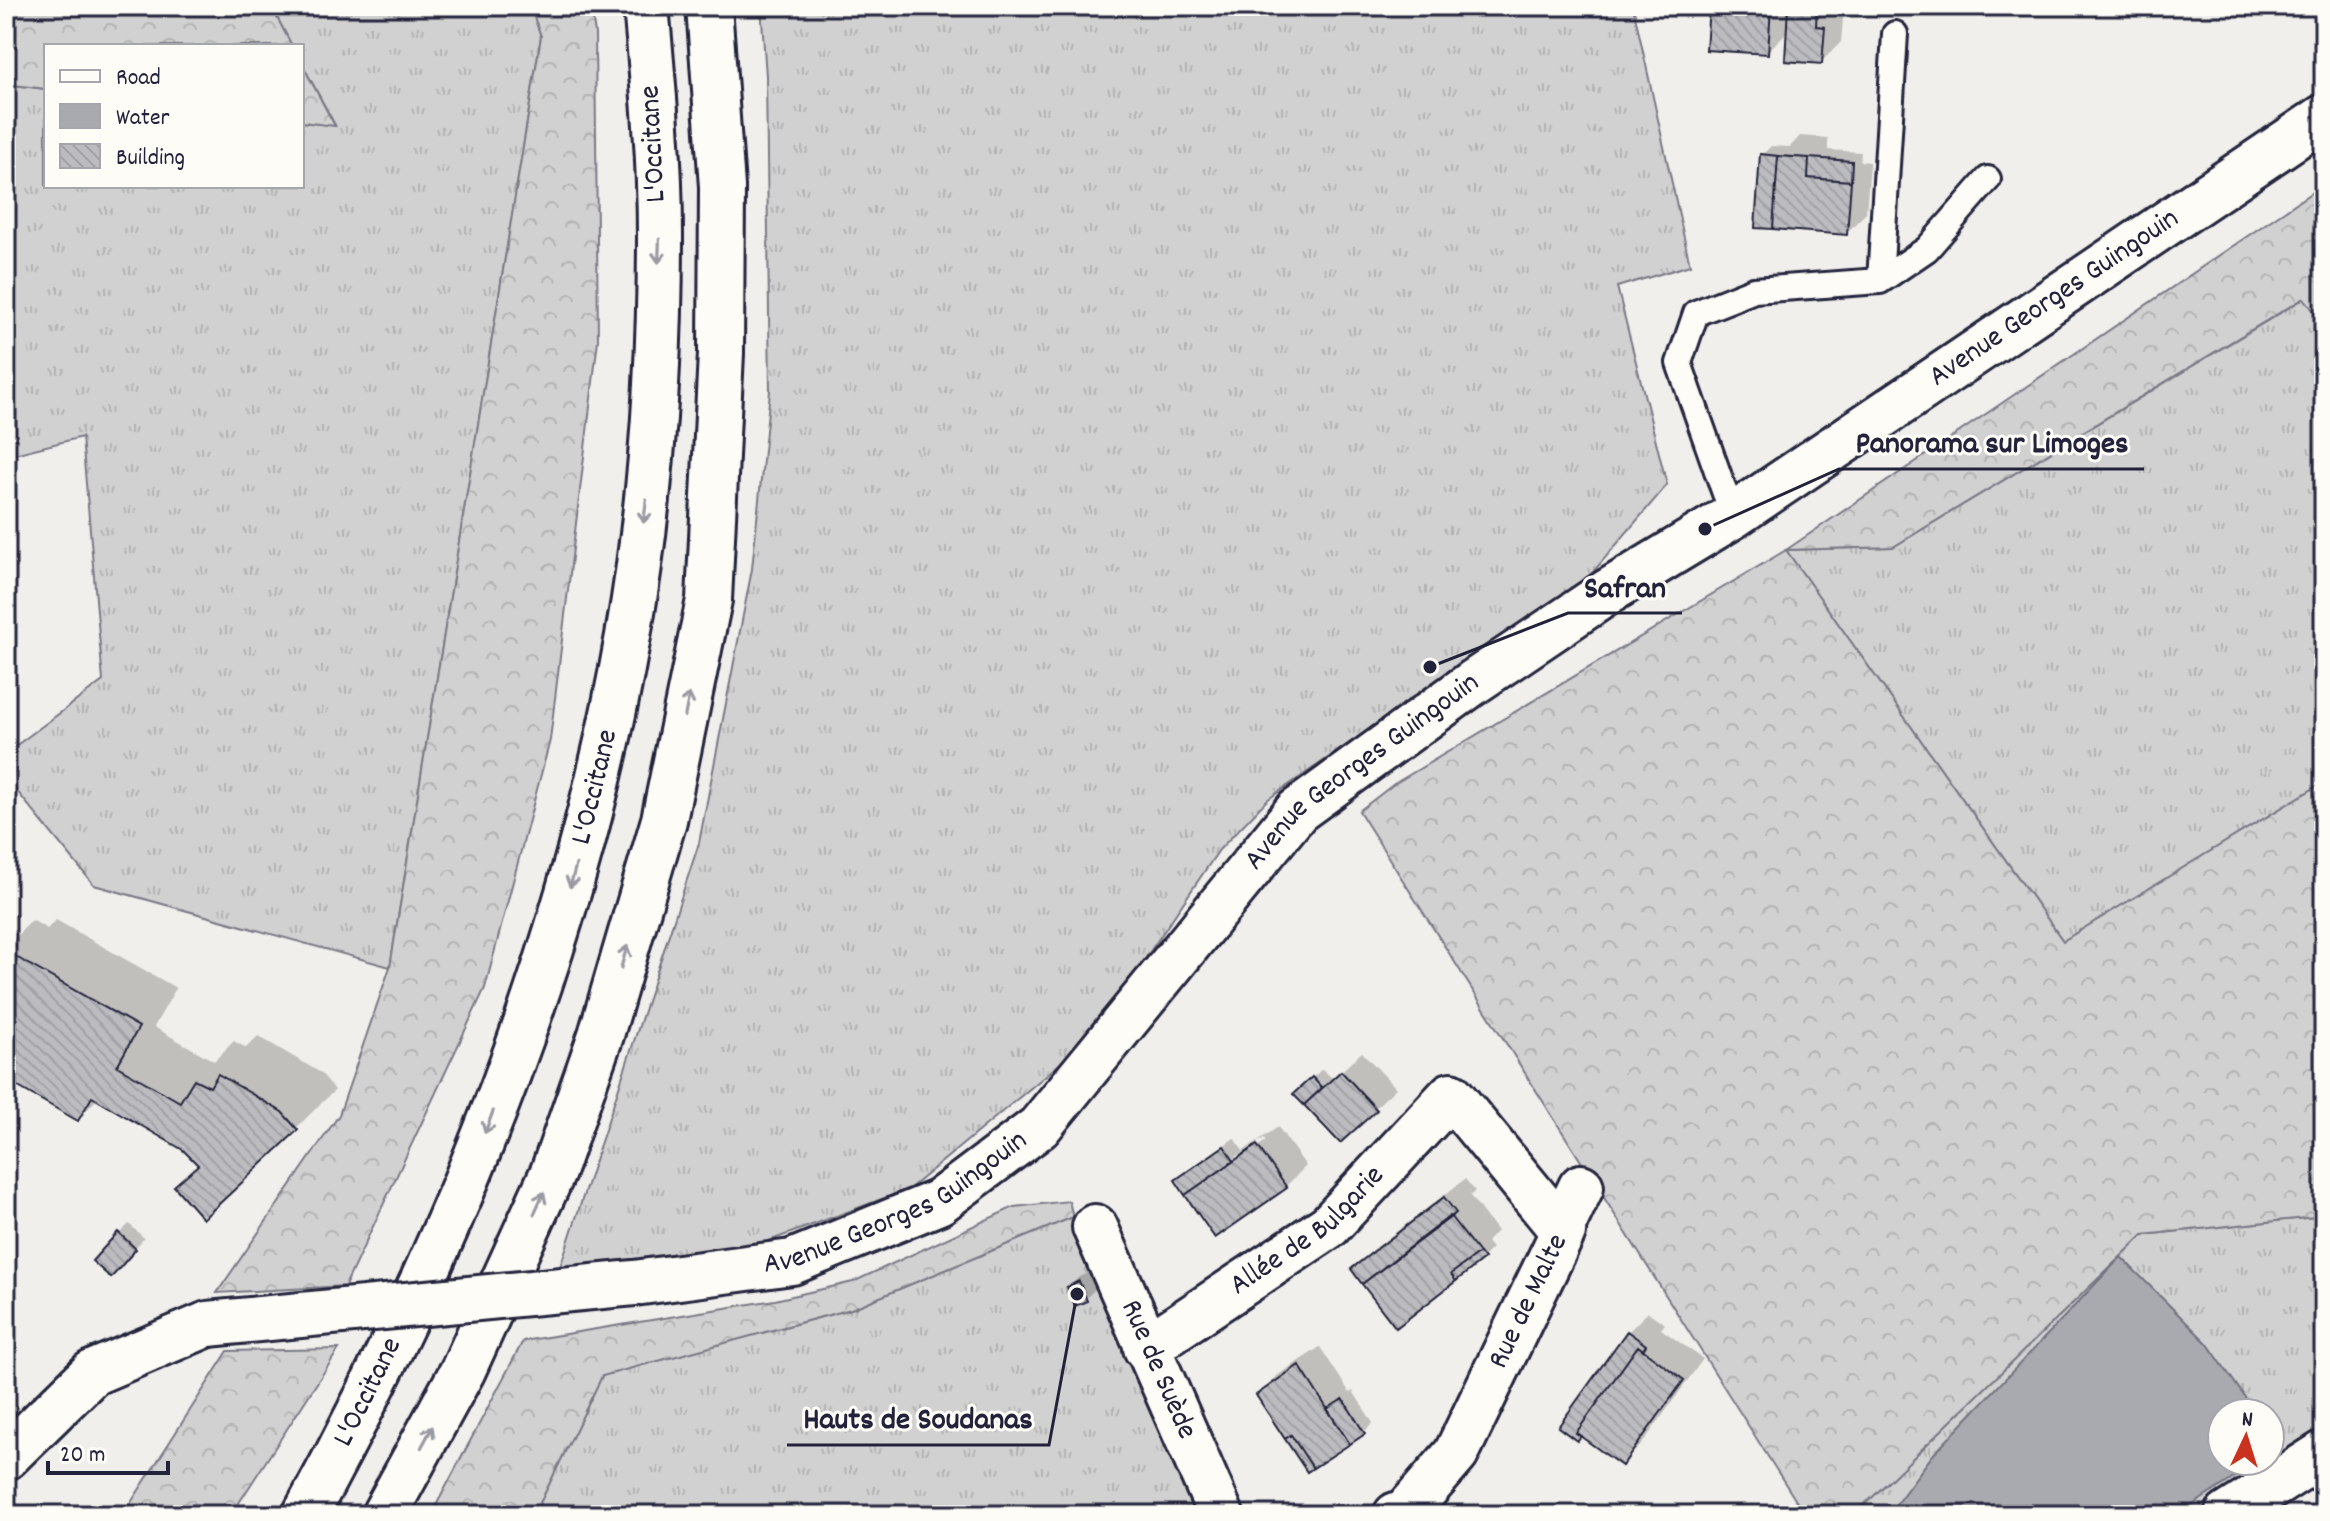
<svg xmlns="http://www.w3.org/2000/svg" width="2330" height="1521" font-family="Dekko,sans-serif">
  <style>
    .grass { fill: url(#grass-tufts); stroke: #7a7a86; stroke-width: 2; fill-rule: evenodd }
    .forest { fill: url(#forest-crowns); stroke: #7a7a86; stroke-width: 2 }
    .water { fill: #a9a9b0; stroke: #737381; stroke-width: 2 }
    .shadow { fill: #0003; fill-rule: evenodd }
    .building { fill: url(#building-back-hatch); stroke: #22223b; stroke-width: 2 }
    .lines { fill: none; stroke-linecap: round; stroke-linejoin: round }
    .lane-casing { stroke: #22223b; stroke-width: 30 }
    .street-casing { stroke: #22223b; stroke-width: 50 }
    .secondary-casing { stroke: #22223b; stroke-width: 50 }
    .highway-casing { stroke: #22223b; stroke-width: 50 }
    .lane { stroke: #fdfcf7; stroke-width: 24 }
    .street { stroke: #fdfcf7; stroke-width: 44 }
    .secondary { stroke: #fdfcf7; stroke-width: 44 }
    .highway { stroke: #fdfcf7; stroke-width: 44 }
    .secondary-bridge-casing { stroke: #22223b; stroke-width: 50; stroke-linecap: butt }
    .secondary-bridge { stroke: #fdfcf7; stroke-width: 44 }
    .oneway { stroke: #9a9aa2 }
    .labels { text-anchor: middle; dominant-baseline: central; stroke-width: 6; stroke-linejoin: round; paint-order: stroke }
    .street-label { font-size: 30px; fill: #22223b; stroke: #fdfcf7 }
    .leader { fill: none; stroke: #22223b; stroke-width: 3 }
    .callout-dot { fill: #22223b; stroke: #fdfcf7; stroke-width: 3 }
    .callout-label { font-size: 32px; text-anchor: middle; font-weight: bold; fill: #22223b; stroke: #fdfcf7; stroke-width: 6; stroke-linejoin: round; paint-order: stroke }
  </style>
  <defs>
    <pattern id="grass-tufts" width="24" height="20" patternUnits="userSpaceOnUse" patternTransform="scale(2)"><rect width="24" height="20" fill="#d2d1d1"/><path d="M3 7l-1-3M5 7V3M7 7l1-3M15 17l-1-3M17 17v-4M19 17l1-3" fill="none" stroke="#b4b3b4"/></pattern>
    <pattern id="forest-crowns" width="20" height="18" patternUnits="userSpaceOnUse" patternTransform="scale(2)"><rect width="20" height="18" fill="#d2d1d1"/><path d="M2 6a3 3 0 1 1 6 0M12 15a3 3 0 1 1 6 0" fill="none" stroke="#b4b3b4"/></pattern>
    <pattern id="building-back-hatch" width="6" height="6" patternUnits="userSpaceOnUse" patternTransform="scale(2)"><rect width="6" height="6" fill="#bcbcc0"/><path d="M-1 5l2 2M0 0l6 6M5-1l2 2" fill="none" stroke="#a1a1a6"/></pattern>
  </defs>
  <rect width="100%" height="100%" fill="#f0efec"/>
  <filter id="ink" filterUnits="userSpaceOnUse"><feTurbulence type="fractalNoise" baseFrequency=".0125" numOctaves="2"/><feDisplacementMap in="SourceGraphic" scale="16" xChannelSelector="R" yChannelSelector="G"/><feConvolveMatrix kernelMatrix="1 2 1 2 8 2 1 2 1" color-interpolation-filters="sRGB"/></filter>
  <g filter="url(#ink)">
    <path class="grass" d="M271,6H530L541,36L390,967L94,885L6,778V753L103,681L82,437L6,456V84L46,89V186H302V122L335,125L302,64V46H292Z
      M761,6H1633L1690,265L1617,287L1667,485L1588,578L1267,800L1219,850L1092,1037L909,1189L750,1248L558,1273L699,843L752,569L770,391L766,76Z
      M2305,298L2324,325V782L2063,941L1786,550L1893,547Z
      M2324,1216V1430L2199,1515H1854L2143,1235ZM2222,1413H2270V1461H2222Z
      M1073,1217L1196,1515H534L602,1376L851,1309Z"/>
    <path class="forest" d="M6,6H271L292,46H46V89L6,84Z
      M530,6H591L595,34L598,340L550,740L485,988L345,1286L217,1293L339,1115L390,967L541,36Z
      M302,64L335,126L302,122Z
      M2324,184V325L2304,298L1893,547L1786,550L2063,941L2324,782V1216L2143,1235L1854,1515H1805L1359,811L1394,784L1786,550Z
      M1069,1201L1073,1217L851,1309L602,1376L534,1515H431L523,1341L775,1300L853,1282L1014,1207Z
      M339,1349L231,1515H123L228,1351Z"/>
    <path class="water" d="M2121,1257L2207,1343L2256,1413H2222V1461H2260L2177,1515H1888L1932,1456Z"/>
    <path class="shadow" d="M1711,6L1844,7L1841,42L1821,62L1789,30L1767,52Z
      M1800,136L1828,138V150L1861,152L1860,161L1870,162L1866,213L1846,233L1762,155L1771,146L1790,147Z
      M32,920L47,929L56,920L176,988L154,1027L214,1061L234,1041L246,1048L258,1036L321,1073L335,1090L296,1128L200,1164L184,1148L98,1098L78,1119L6,1078V947Z
      M1362,1052L1396,1088L1340,1141L1296,1094L1322,1069L1333,1079Z
      M1278,1127L1306,1166L1286,1186L1215,1235L1178,1180L1234,1138L1243,1151ZM1264,1138L1266,1141L1207,1182V1177Z
      M1465,1179L1475,1191L1470,1196L1497,1231L1487,1242L1492,1248L1482,1258L1354,1270L1373,1250Z
      M129,1224L144,1238L120,1265L119,1234Z
      M1088,1273L1095,1289L1085,1299L1069,1287L1079,1277Z
      M1648,1312L1665,1324L1661,1329L1703,1359L1642,1444L1622,1464L1628,1332Z
      M1320,1347L1350,1393L1353,1391L1373,1423L1364,1432L1259,1395L1278,1375Z"/>
    <path class="building" d="M1709,6H1771L1768,54L1706,50Z
      M1788,6H1817L1816,26L1825,27L1822,64L1785,61Z
      M1760,154L1778,156L1773,229L1755,228Z
      M1778,156L1809,158L1808,178L1851,181L1847,235L1773,229Z
      M1809,158L1852,161L1851,181L1808,178Z
      M16,957L139,1027L117,1066L180,1102L194,1079L210,1087L218,1074L282,1112L298,1130L203,1219L174,1186L198,1165L183,1150L92,1097L78,1121L6,1080V975Z
      M1341,1071L1377,1110L1340,1143L1304,1105Z
      M1312,1077L1322,1088L1304,1105L1293,1094Z
      M1257,1145L1287,1188L1215,1238L1185,1195Z
      M1224,1146L1234,1161L1185,1195L1175,1180Z
      M1444,1197L1456,1213L1362,1284L1351,1269Z
      M1450,1216L1479,1253L1451,1274L1456,1281L1396,1328L1362,1284Z
      M118,1232L136,1249L111,1278L92,1261Z
      M1479,1253L1484,1259L1456,1281L1451,1274Z
      M1079,1281L1087,1301L1075,1306L1067,1287Z
      M1627,1331L1646,1345L1643,1350L1638,1346L1576,1433L1581,1436L1577,1441L1558,1427Z
      M1638,1346L1684,1380L1622,1466L1576,1433Z
      M1299,1365L1350,1444L1313,1468L1291,1435L1285,1439L1256,1395Z
      M1343,1399L1365,1434L1350,1444L1327,1409Z
      M1291,1435L1313,1468L1307,1472L1285,1439Z"/>
    <g class="lines">
      <defs>
        <path id="lane" d="M1880,281L1895,34
          M1733,516L1679,363L1696,313L1754,290L1880,281L1927,249L1988,179"/>
        <g id="street">
          <path id="s1" d="M1095,1227L1221,1515"/>
          <path id="s2" d="M1146,1348L1329,1226L1451,1095L1561,1229"/>
          <path id="s3" d="M1396,1515L1406,1512L1456,1454L1563,1232L1561,1229L1581,1187"/>
          <path d="M2227,1515L2324,1453"/>
        </g>
        <g id="secondary">
          <path id="s4" d="M634,1283L792,1262L939,1202L1039,1127L1297,811L1474,682L1609,591L1733,516L2324,117"/>
          <path d="M6,1457L92,1373L208,1324"/>
        </g>
        <g id="highway">
          <path id="s5" d="M305,1515C455,1241 574,946 628,636C651,505 660,368 660,235C660,158 653,82 646,6"/>
          <path d="M384,1515L463,1370L553,1172L601,1035L664,820L709,600L721,353L722,187L709,6"/>
        </g>
      </defs>
      <use href="#lane" class="lane-casing"/>
      <use href="#street" class="street-casing"/>
      <use href="#secondary" class="secondary-casing"/>
      <use href="#highway" class="highway-casing"/>
      <use href="#lane" class="lane"/>
      <use href="#street" class="street"/>
      <use href="#secondary" class="secondary"/>
      <use href="#highway" class="highway"/>
      <defs>
        <path id="secondary-bridge" d="M208,1324L634,1283"/>
      </defs>
      <use href="#secondary-bridge" class="secondary-bridge-casing"/>
      <use href="#secondary-bridge" class="secondary-bridge"/>
    </g>
    <defs><path id="oneway-shaft" d="M-6 0H5M1.5-3L5.5 0L1.5 3" fill="none" stroke-width="1.6" stroke-linecap="round" stroke-linejoin="round" transform="scale(2)"/></defs>
    <g class="oneway">
      <use href="#oneway-shaft" transform="translate(659 251) rotate(92)"/>
      <use href="#oneway-shaft" transform="translate(645 511) rotate(97)"/>
      <use href="#oneway-shaft" transform="translate(687 705) rotate(-79)"/>
      <use href="#oneway-shaft" transform="translate(573 876) rotate(105)"/>
      <use href="#oneway-shaft" transform="translate(624 957) rotate(-74)"/>
      <use href="#oneway-shaft" transform="translate(489 1122) rotate(111)"/>
      <use href="#oneway-shaft" transform="translate(539 1203) rotate(-66)"/>
      <use href="#oneway-shaft" transform="translate(427 1437) rotate(-62)"/>
    </g>
  </g>
  <g class="labels">
    <g class="street-label">
      <text transform="translate(655 144) rotate(-93)">L'Occitane</text>
      <text stroke="none"><textPath href="#s4" startOffset="1766">Avenue Georges Guingouin</textPath></text>
      <text stroke="none"><textPath href="#s4" startOffset="926">Avenue Georges Guingouin</textPath></text>
      <text stroke="none"><textPath href="#s5" startOffset="786">L'Occitane</textPath></text>
      <text stroke="none"><textPath href="#s4" startOffset="278">Avenue Georges Guingouin</textPath></text>
      <text stroke="none"><textPath href="#s2" startOffset="200">Allée de Bulgarie</textPath></text>
      <text stroke="none"><textPath href="#s3" startOffset="256">Rue de Malte</textPath></text>
      <text stroke="none"><textPath href="#s1" startOffset="156">Rue de Suède</textPath></text>
      <text stroke="none"><textPath href="#s5" startOffset="138">L'Occitane</textPath></text>
    </g>
  </g>
  <path class="leader" d="M1705 529L1839 469H2144M1430 667L1568 613H1682M1077 1294L1049 1445H787"/>
  <g class="callout-dot">
    <circle cx="1705" cy="529" r="8"/>
    <circle cx="1430" cy="667" r="8"/>
    <circle cx="1077" cy="1294" r="8"/>
  </g>
  <g class="callout-label">
    <text x="1992" y="452">Panorama sur Limoges</text>
    <text x="1625" y="597">Safran</text>
    <text x="918" y="1428">Hauts de Soudanas</text>
  </g>
  <rect width="2330" height="1521" fill="none" stroke="#fdfcf7" stroke-width="32"/>
  <rect x="16" y="16" width="2298" height="1489" fill="none" stroke="#22223b" stroke-width="3" filter="url(#ink)"/>
  <rect x="44" y="44" width="260" height="144" fill="#fdfcf7" stroke="#a5a5ac" stroke-width="2"/>
  <rect x="60" y="70" width="40" height="12" fill="#fdfcf7" stroke="#a5a5ac" stroke-width="2"/>
  <text x="116" y="84" font-size="24" fill="#22223b">Road</text>
  <rect x="60" y="104" width="40" height="24" fill="#a9a9b0" stroke="#a5a5ac" stroke-width="2"/>
  <text x="116" y="124" font-size="24" fill="#22223b">Water</text>
  <rect x="60" y="144" width="40" height="24" fill="url(#building-back-hatch)" stroke="#a5a5ac" stroke-width="2"/>
  <text x="116" y="164" font-size="24" fill="#22223b">Building</text>
  <g transform="translate(2246 1437) rotate(4)"><circle r="38" fill="#fdfcf7" stroke="#a5a5ac" stroke-width="2"/>
  <path d="M0-6L14 30L0 20L-14 30Z" fill="#c8321e"/>
  <text y="-12" font-size="22" font-weight="bold" text-anchor="middle" fill="#22223b">N</text>
  </g>
  <path d="M48 1461v12h120v-12" fill="none" stroke="#22223b" stroke-width="4"/>
  <text x="60" y="1461" font-size="24" fill="#22223b" stroke="#fdfcf7" stroke-width="6" paint-order="stroke">20 m</text>
</svg>
